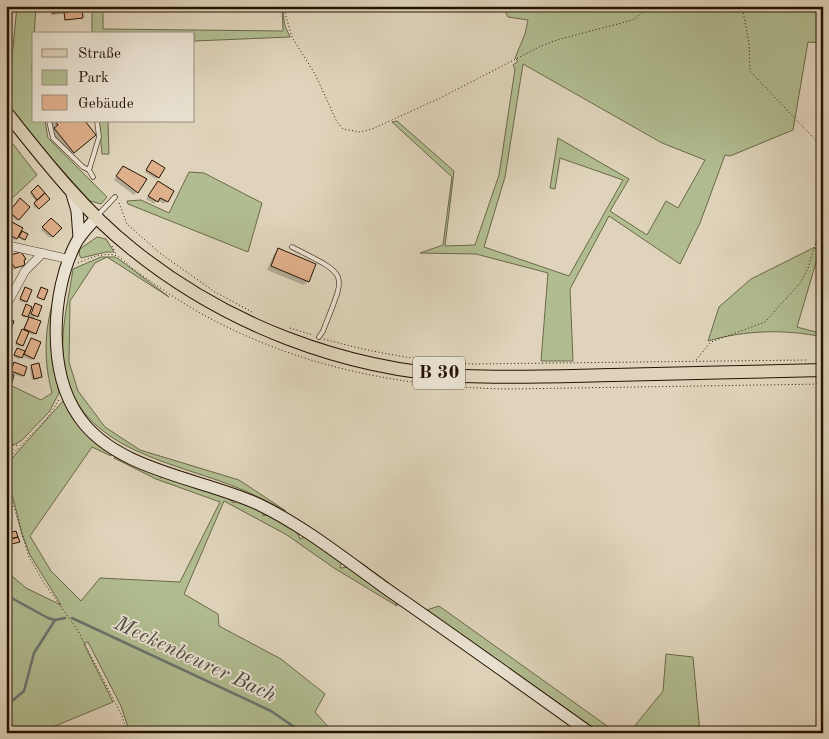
<svg xmlns="http://www.w3.org/2000/svg" width="829" height="739" font-family="'Old Standard TT',serif">
  <style>
    .green { fill: #b1bd91; stroke: #6b6848; fill-rule: evenodd }
    .shadow { fill: #0003 }
    .lines { fill: none; stroke-linecap: round; stroke-linejoin: round }
    .stream { stroke: #6a7470; stroke-width: 2.5 }
    .building { fill: #dfb08c; stroke: #251200 }
    .lane-casing { stroke: #54422f; stroke-width: 5.5 }
    .street-casing { stroke: #54422f; stroke-width: 9 }
    .secondary-casing { stroke: #251200; stroke-width: 13 }
    .primary-casing { stroke: #251200; stroke-width: 14 }
    .path { stroke: #251200; stroke-width: 1; stroke-dasharray: 1 2.5; stroke-linecap: butt }
    .lane { stroke: #eae3d3; stroke-width: 4 }
    .street { stroke: #eae3d3; stroke-width: 8 }
    .secondary { stroke: #eae3d3; stroke-width: 11 }
    .primary { stroke: #dfd4bb; stroke-width: 12 }
    .labels { text-anchor: middle; dominant-baseline: central; stroke-width: 4; stroke-linejoin: round; paint-order: stroke }
    .shield { fill: #eae3d3; stroke: #60513f; stroke-width: 1 }
    .shield-label { font-size: 19px; font-weight: bold; fill: #251200 }
    .water-label { font-size: 21px; font-style: italic; fill: #4d4b41; stroke: #eae3d3 }
  </style>
  <rect width="100%" height="100%" fill="#dfd4bb"/>
  <filter id="stains"><feTurbulence type="fractalNoise" baseFrequency=".004" numOctaves="4"/><feColorMatrix values="0 0 0 0 .2 0 0 0 0 .09 0 0 0 0 .02 0 0 0 .5 -.17"/></filter>
  <radialGradient id="worn" r=".72"><stop offset=".6" stop-color="#630" stop-opacity="0"/><stop offset="1" stop-color="#630" stop-opacity=".3"/></radialGradient>
  <path class="green" d="M17,6H36L32,67L34,121H45L48,138L107,197L101,204L90,201L45,151L6,102V56L12,58Z
    M92,6H103V29L283,31L282,6L285,26L290,37L194,41V34H92Z
    M502,6H823V43L808,42L793,130L730,156L725,155L700,223L680,264L609,216L570,289L573,361H541L548,273L476,254L420,253L443,245L452,177L392,122L397,121L454,171L445,246L475,245L499,175L515,69L513,65L518,61L515,58L525,34L528,20L508,17ZM523,64L662,143L705,160L678,208L666,201L647,235L610,211L629,179L558,138L550,188L555,189L560,158L623,180L569,276L484,247L505,177Z
    M99,121H108L109,154H102Z
    M6,135L37,175L6,204Z
    M189,172L204,173L262,203L248,252L128,204L127,201L141,200L169,213Z
    M97,237L106,239L114,252H106L81,258L79,254L80,249Z
    M813,248L820,249L797,327L823,334V337C785,329 745,330 708,341L719,307L751,279Z
    M101,257H115L120,260L169,297L107,257L95,263L70,301L69,362L78,391L105,427L140,450L239,480L286,511C270,503 254,494 238,488C170,460 69,449 63,355C61,327 69,297 73,269Z
    M58,285L51,346L59,393L49,412L21,441L6,449V383L41,400L52,393C42,354 45,323 58,285Z
    M63,401L111,450V456L92,447L30,536L51,571L81,601L100,578L180,582L220,502L156,479L114,458L118,455L159,475L161,478L164,475L196,484L195,488L199,489L201,486L231,496V501L234,503L238,499L263,511V516L269,514L297,532L300,539L305,537L341,563L340,568L348,567L396,602L397,606L334,568L287,535L224,501L184,594L218,614L219,626L281,659L325,694L315,712L330,729L331,733H130L121,706L88,642L84,644L113,702L53,727L55,733H6V571L26,588L61,605L30,555L22,534L8,478L10,462L14,456Z
    M439,606L617,733H601L427,610Z
    M666,654L693,657L700,733H629L663,691Z"/>
  <path class="shadow" d="M50,6H81V18L65,19L64,14L51,15Z
    M47,121H83L90,140L69,157L50,133L54,130Z
    M151,164L158,177L156,179L145,172Z
    M120,171L145,180L134,195L114,180Z
    M158,182L173,192L164,204L157,200L154,204L146,199Z
    M38,187L48,199L36,209L33,205L36,202L30,194Z
    M20,200L29,207L17,221L9,214Z
    M51,220L60,228L50,238L41,230Z
    M12,224L16,239L15,240L6,236Z
    M278,250L308,281L304,285L267,270L274,254Z
    M21,254L24,264L13,270L6,259Z
    M9,278L11,282L6,284V279Z
    M25,289L26,302L25,303L19,301Z
    M35,305L34,333L33,335L27,332L20,347L15,345Z
    M26,306L27,316L25,318L21,316Z
    M31,340L33,358L32,360L21,356L19,359L13,357L17,349L25,352Z
    M14,363L23,375L21,377L13,374L11,382L6,383V373L9,374Z
    M32,366L40,377L39,379L32,380L30,368Z"/>
  <g class="lines">
    <path class="stream" d="M6,595L48,618L55,620L65,618
      M72,618L271,711L303,733
      M6,706L24,691L34,653L55,620"/>
  </g>
  <path class="building" d="M52,6H69V12L52,13Z
    M69,6H82L83,18L65,20L64,12H69Z
    M55,121H85L96,135L74,153L54,128L58,125Z
    M152,160L165,168L159,178L146,170Z
    M123,166L147,179L138,193L116,176Z
    M158,181L174,191L168,202L160,198L158,202L148,196Z
    M38,185L45,193L37,200L31,192Z
    M45,193L50,199L39,209L34,203Z
    M20,198L30,207L19,220L9,212Z
    M51,218L62,228L53,237L42,227Z
    M12,222L23,228L17,239L6,233Z
    M22,231L28,234L25,240L19,237Z
    M278,248L316,264L309,282L271,266Z
    M21,252L26,259L24,260L25,265L15,268L7,256Z
    M25,287L32,290L27,302L20,299Z
    M41,287L48,290L44,300L37,297Z
    M35,303L42,306L38,317L31,314Z
    M26,304L32,307L28,317L22,315Z
    M29,317L41,321L36,334L24,329Z
    M6,318L14,321L9,336L6,335Z
    M22,329L29,332L23,346L16,343Z
    M31,338L41,342L34,359L24,354Z
    M17,348L25,351L22,358L14,355Z
    M14,362L27,367L24,376L11,371Z
    M39,363L42,377L34,379L31,365Z
    M6,372L14,375L12,383L6,381Z
    M16,531L18,537L10,539L9,533Z
    M18,537L20,542L12,544L10,539Z"/>
  <g class="lines">
    <defs>
      <path id="lane" d="M49,121L53,138L83,167L89,170L93,177
        M89,170L99,137L97,121
        M97,216L115,197
        M292,247C351,277 346,271 323,331L319,337"/>
      <path id="street" d="M6,245L68,259
        M6,306L25,271L43,253"/>
      <path id="secondary" d="M72,194L77,211L79,238
        M96,218C89,226 81,234 76,243C51,291 47,372 79,417C116,471 202,478 258,504C304,526 346,560 388,590C456,637 523,685 590,733"/>
      <path id="primary" d="M6,112C45,161 83,210 132,249C225,324 343,370 463,376C513,378 563,376 613,375C683,373 753,372 823,370"/>
    </defs>
    <use href="#lane" class="lane-casing"/>
    <use href="#street" class="street-casing"/>
    <use href="#secondary" class="secondary-casing"/>
    <use href="#primary" class="primary-casing"/>
    <path class="path" d="M283,6L292,37L315,74L337,122L343,129L360,132L372,129L438,99L541,46L560,39L633,20L650,6
      M742,6L749,43L750,71L823,148
      M119,203L127,224L161,254L215,292L252,312
      M112,246L116,254
      M78,263C90,258 101,253 114,255C120,256 127,264 132,268C158,287 186,306 215,321C308,369 408,388 512,389L823,384
      M290,328L313,335
      M324,339C373,353 422,361 474,364L807,360
      M696,360L711,342L765,322L801,282L808,268L823,219
      M59,400L48,417L9,458L6,477L9,490L29,557L44,583L77,629L122,716L127,733
      M6,442L19,446
      M6,452L15,449"/>
    <use href="#lane" class="lane"/>
    <use href="#street" class="street"/>
    <use href="#secondary" class="secondary"/>
    <use href="#primary" class="primary"/>
  </g>
  <g class="labels">
    <rect class="shield" x="413" y="356.5" width="52" height="33" rx="4"/>
    <g class="shield-label">
      <text x="439" y="373">B 30</text>
    </g>
    <g class="water-label">
      <text transform="translate(195 660) rotate(25)">Meckenbeurer Bach</text>
    </g>
  </g>
  <rect width="829" height="739" fill="none" stroke="#dfd4bb" stroke-width="25"/>
  <rect x="8" y="8" width="814" height="724" fill="none" stroke="#251200" stroke-width="2.5"/>
  <rect x="12" y="12" width="804" height="714" fill="none" stroke="#251200"/>
  <rect x="32" y="32" width="162" height="90" fill="#eae3d3" stroke="#9b8f7f"/>
  <rect x="42" y="49" width="25" height="8" fill="#dfd4bb" stroke="#9b8f7f"/>
  <text x="78" y="58" font-size="15" fill="#251200">Straße</text>
  <rect x="42" y="70" width="25" height="15" fill="#b1bd91" stroke="#9b8f7f"/>
  <text x="78" y="82" font-size="15" fill="#251200">Park</text>
  <rect x="42" y="95" width="25" height="15" fill="#dfb08c" stroke="#9b8f7f"/>
  <text x="78" y="108" font-size="15" fill="#251200">Gebäude</text>
  <rect width="100%" height="100%" filter="url(#stains)"/>
  <rect width="100%" height="100%" fill="url(#worn)"/>
</svg>
